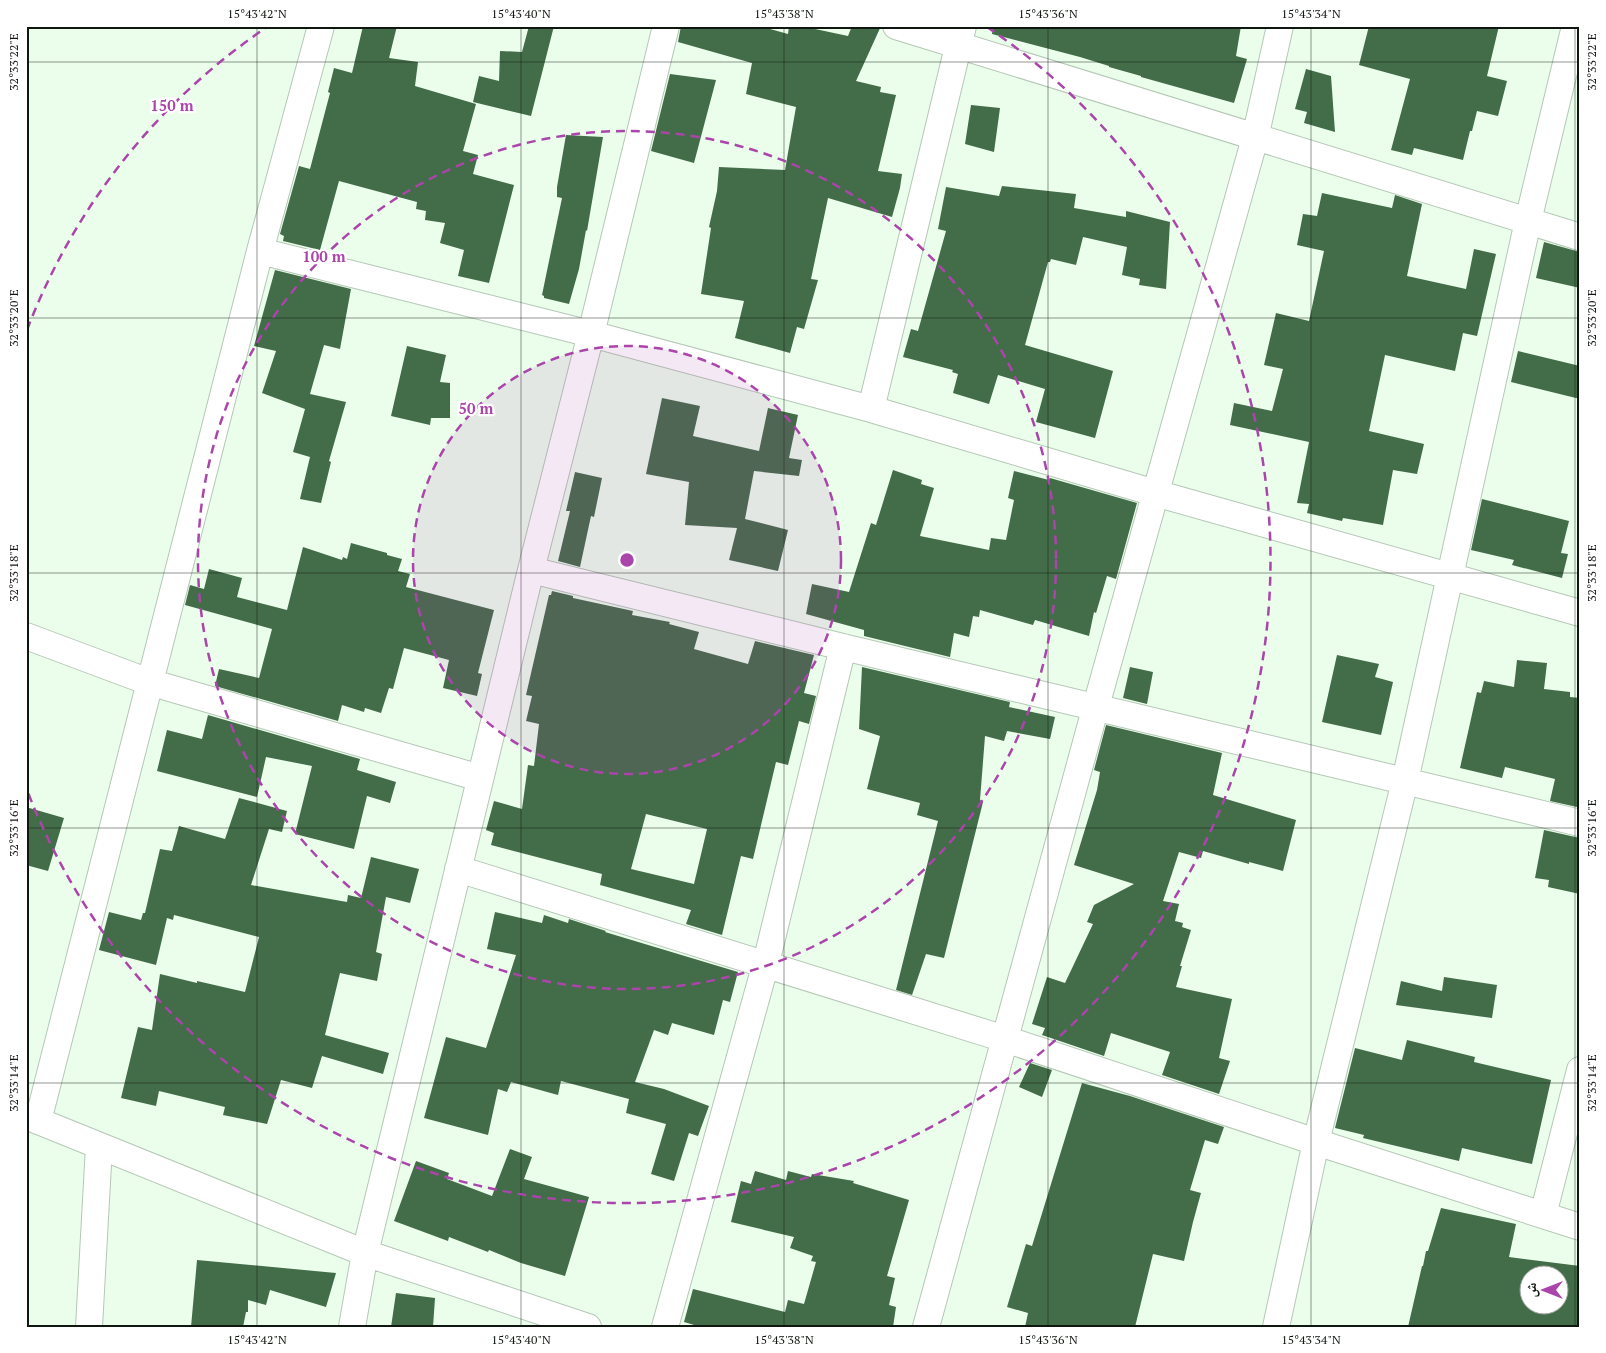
<svg xmlns="http://www.w3.org/2000/svg" width="1606" height="1353" font-family="'PT Serif','Noto Naskh Arabic',serif">
  <style>
    .building { fill: #436c49; fill-rule: evenodd }
    .lines { fill: none; stroke-linecap: round; stroke-linejoin: round }
    .street-casing { stroke: #b5c7b6; stroke-width: 28 }
    .street { stroke: #fff; stroke-width: 26 }
    .ticks { fill: none; stroke: #101610; stroke-width: 1; stroke-opacity: 0.45 }
    .ring { fill: none; stroke: #aa45aa; stroke-width: 2.5; stroke-dasharray: 9 6 }
    .centre { fill: #aa45aa; stroke: #fff; stroke-width: 2.5 }
    .ring-label { font-size: 15px; text-anchor: middle; font-weight: bold; fill: #aa45aa; stroke: #fff; stroke-width: 4.5; stroke-linejoin: round; paint-order: stroke }
    .neatline { fill: none; stroke: #101610; stroke-width: 2 }
    .ticks-label { font-size: 12px; text-anchor: middle; fill: #101610 }
  </style>
  <rect width="100%" height="100%" fill="#ebfeec"/>
  <path class="building" d="M363,26H397L389,58L418,62L415,86L476,104L463,151L478,155L473,174L514,185L489,283L458,276L464,250L440,243L445,223L425,220L426,211L416,209L417,202L339,181L320,250L283,241L284,236L280,234L299,166L310,169L330,93L328,92L334,68L352,73Z
    M529,26H554L531,116L473,102L479,76L499,81L500,51L522,52Z
    M681,26H759L788,34L789,26H801L848,36L852,26H881L856,81L881,87L880,92L896,95L878,171L902,174L900,188L892,217L828,198L811,279L818,280L804,329L797,327L790,353L735,338L744,301L701,294L711,228L709,227L717,191L719,167L785,170L796,107L746,94L752,63L678,42Z
    M993,26H1241L1236,56L1247,59L1234,103L1141,77V76L1109,67V66L1080,57L992,34Z
    M1369,26H1499L1487,76L1507,81L1498,116L1477,111L1472,131H1470L1463,160L1414,148L1412,155L1391,150L1410,79L1359,65Z
    M1306,69L1331,76L1335,132L1304,123L1307,112L1295,109Z
    M670,74L716,80L694,163L651,151Z
    M971,105L1000,108L994,152L965,144Z
    M566,135L603,137L587,231L586,230L579,269L569,304L544,298V296L542,295L562,198L557,197V187Z
    M1002,186L1076,194L1074,208L1126,217V211L1170,222L1166,289L1139,285L1140,279L1122,275L1127,247L1083,237L1076,265L1051,259L1050,262H1048L1025,345L1113,371L1095,438L1036,422L1045,389L998,375L989,404L953,393L958,374L952,372L953,370L903,357L911,329L918,331L946,231L938,229L946,187L999,196Z
    M1322,193L1392,208L1395,195L1422,204L1407,276L1466,289L1474,249L1496,254L1477,336L1463,333L1455,371L1385,355L1369,431L1424,444L1417,474L1393,470L1383,525L1343,518L1342,521L1307,513L1309,504L1297,503L1309,442L1230,425L1234,403L1272,411L1283,369L1264,365L1276,313L1309,321L1324,251L1297,245L1303,214L1317,216Z
    M1544,242L1580,252V288L1536,278Z
    M275,270L351,289L340,349L324,345L310,394L346,402L329,461L331,462L321,503L300,499L310,457L293,452L305,409L262,393L276,351L254,346Z
    M407,346L446,355L440,382L450,383V418H431L430,425L391,416Z
    M1518,351L1580,366V399L1511,382Z
    M662,398L700,406L693,436L759,451L768,408L798,415L789,458L802,460L799,476L754,471L745,519L788,530L778,571L729,560L737,528L685,525L689,482L646,474Z
    M893,470L922,480L921,484L934,488L920,536L989,550L991,538L1006,540L1014,500L1008,498L1014,471L1049,480L1050,478L1137,503L1116,579L1107,576L1096,613L1094,612L1089,636L1035,620L1033,625L980,610L979,617L973,616L969,637L954,633L950,657L864,636V630L806,614L812,584L849,592L871,523L876,525Z
    M575,472L602,478L594,517L591,516L580,567L558,561L570,511H566Z
    M1482,499L1569,521L1561,553L1568,554L1562,578L1512,565L1514,560L1471,550Z
    M351,543L387,553V555L402,559L398,571L410,574L406,587L494,610L478,673L482,674L477,696L443,688L449,660L404,648L393,689L389,688L381,713L365,708L364,712L342,705L338,721L215,686L219,669L259,678L272,629L185,605L190,585L204,589L209,569L242,578L237,597L287,610L303,547L342,560L343,557L347,559Z
    M552,591L573,596V598L633,611L632,615L670,622L669,624L699,632L694,649L748,664L755,641L814,655L804,693L816,696L809,724L799,721L788,765L776,762L753,859L741,856L722,935L686,924L691,910L600,885L602,874L491,845L494,833L486,830L494,801L522,809L528,765L534,766L539,724L526,721L532,696L526,695L549,595H551ZM646,814L707,829L694,884L631,869Z
    M1337,655L1379,664L1375,677L1393,682L1381,735L1322,722Z
    M1517,660L1547,663L1544,689L1570,692V697L1580,698V793L1577,807L1550,801L1555,779L1505,767L1502,778L1460,768L1477,692L1481,693L1484,681L1514,687Z
    M862,667L1010,702L1009,707L1055,717L1050,739L1007,731L1004,741L985,736L980,800L983,802L944,958L926,954L912,995L896,990L938,821L917,815L920,803L867,789L880,736L859,729Z
    M1130,667L1153,672L1147,704L1123,698Z
    M208,715L360,759L357,770L396,782L390,803L367,796L354,849L295,834L312,766L266,757L257,797L157,771L167,730L202,739Z
    M1106,725L1222,753L1213,795L1296,820L1283,871L1249,862V864L1203,851L1201,858L1179,852L1163,901L1179,904L1175,921L1183,923L1182,927L1191,930L1180,966H1182L1176,987L1232,999L1219,1058L1230,1061L1219,1094L1162,1075L1170,1052L1111,1033L1104,1056L1042,1035L1045,1028L1032,1024L1047,977L1065,983L1093,924L1087,922L1094,905L1134,884L1074,865L1097,790L1100,772L1094,770Z
    M239,798L287,811L282,832L269,829L251,885L347,902L348,895L361,898L371,857L419,869L410,903L386,897L376,952L382,954L377,981L340,973L325,1035L389,1053L383,1074L322,1056L312,1088L281,1080L267,1124L223,1115L225,1107L159,1091L156,1106L121,1098L138,1027L152,1030L160,974L197,983V981L245,992L259,937L174,915L173,920L167,918L156,965L99,950L109,912L141,920L143,913H145L160,849L172,851L179,826L225,839Z
    M26,807L64,818L48,871L26,865Z
    M1544,830L1580,838V894L1548,887L1549,880L1535,878Z
    M495,912L542,923L544,915L568,923L569,919L606,931L605,932L738,972L730,1002L723,1000L714,1035L672,1023L668,1035L654,1030L635,1082L664,1089L709,1106L698,1136L689,1133L674,1181L651,1174L666,1124L626,1113L629,1099L561,1081L558,1095L511,1082L507,1092L498,1089L488,1135L424,1118L446,1037L486,1048L516,955L487,949Z
    M1444,977L1497,985L1492,1018L1396,1005L1401,981L1442,991Z
    M1407,1040L1475,1057L1474,1062L1551,1080L1532,1164L1462,1148L1459,1161L1363,1138L1364,1135L1335,1128L1355,1048L1402,1060Z
    M1030,1063L1052,1070L1042,1097L1019,1087Z
    M1082,1083L1130,1096L1224,1127L1218,1144L1205,1140L1190,1190L1201,1193L1193,1222L1184,1261L1153,1254L1135,1327H1025L1028,1313L1007,1307L1026,1244L1032,1246Z
    M510,1149L532,1157L524,1179L589,1197L565,1276L521,1263L489,1250L488,1252L449,1237L448,1241L394,1221L416,1161L449,1173L447,1179L492,1196Z
    M755,1171L786,1180L788,1171L811,1177L812,1174L854,1181L853,1183L909,1200L887,1276L895,1278L889,1305L896,1307L893,1327H701L684,1322L693,1289L785,1312L788,1300L804,1304L816,1262L811,1261L813,1256L790,1248L794,1237L731,1222L741,1181L751,1184Z
    M1441,1208L1516,1224L1509,1257L1580,1266V1327H1408L1422,1266H1423L1426,1251H1428ZM1528,1276H1558V1306H1528Z
    M197,1260L336,1273L326,1307L270,1290L266,1305L248,1300V1312H246L243,1327H191Z
    M396,1293L435,1298L433,1327H391Z"/>
  <g class="lines">
    <defs>
      <path id="street" d="M896,26L1580,237
        M260,251L591,334L871,409L1155,493L1580,613
        M871,409L963,26
        M531,570L843,647L1580,823
        M26,636L149,682L480,778
        M458,869L1005,1039L1316,1142L1580,1227
        M26,1116L365,1253L588,1327
        M38,1121L260,251L321,26
        M1543,1215L1580,1070
        M89,1327L99,1146
        M352,1327L365,1253L531,570L591,334L666,26
        M665,1327L766,963L843,647
        M926,1327L1096,706L1255,138L1280,26
        M1276,1327L1316,1142L1405,781L1528,221L1575,26"/>
    </defs>
    <use href="#street" class="street-casing"/>
    <use href="#street" class="street"/>
  </g>
  <path class="ticks" d="M257,26V1327M521,26V1327M784,26V1327M1048,26V1327M1311,26V1327M1575,26V1327M26,62H1580M26,318H1580M26,573H1580M26,828H1580M26,1083H1580"/>
  <circle cx="627" cy="560" r="214" fill="#aa45aa" fill-opacity=".12"/>
  <g class="ring">
    <circle cx="627" cy="560" r="214"/>
    <circle cx="627" cy="560" r="429"/>
    <path d="M27 330A643 643 0 0 1 267 27M987 27A643 643 0 1 1 27 790"/>
  </g>
  <circle cx="627" cy="560" r="8" class="centre"/>
  <g class="ring-label">
    <text x="172" y="111">150 m</text>
    <text x="324" y="262">100 m</text>
    <text x="476" y="414">50 m</text>
  </g>
  <rect width="1606" height="1353" fill="none" stroke="#ffffff" stroke-width="55"/>
  <g transform="translate(1544 1290) rotate(270)"><circle r="24" fill="#ffffff" stroke="#9fa29f"/>
  <path d="M0-4L9 19L0 12L-9 19Z" fill="#aa45aa"/>
  <text y="-8" font-size="14" font-weight="bold" text-anchor="middle" fill="#101610">ش</text>
  </g>
  <rect x="28" y="28" width="1550" height="1298" class="neatline"/>
  <g class="ticks-label">
    <text x="257" y="18">15°43'42"N</text>
    <text x="521" y="18">15°43'40"N</text>
    <text x="784" y="18">15°43'38"N</text>
    <text x="1048" y="18">15°43'36"N</text>
    <text x="1311" y="18">15°43'34"N</text>
    <text transform="translate(1592 62) rotate(-90)" y="4">32°33'22"E</text>
    <text transform="translate(14 62) rotate(-90)" y="4">32°33'22"E</text>
    <text transform="translate(1592 318) rotate(-90)" y="4">32°33'20"E</text>
    <text transform="translate(14 318) rotate(-90)" y="4">32°33'20"E</text>
    <text transform="translate(1592 573) rotate(-90)" y="4">32°33'18"E</text>
    <text transform="translate(14 573) rotate(-90)" y="4">32°33'18"E</text>
    <text transform="translate(1592 828) rotate(-90)" y="4">32°33'16"E</text>
    <text transform="translate(14 828) rotate(-90)" y="4">32°33'16"E</text>
    <text transform="translate(1592 1083) rotate(-90)" y="4">32°33'14"E</text>
    <text transform="translate(14 1083) rotate(-90)" y="4">32°33'14"E</text>
    <text x="257" y="1344">15°43'42"N</text>
    <text x="521" y="1344">15°43'40"N</text>
    <text x="784" y="1344">15°43'38"N</text>
    <text x="1048" y="1344">15°43'36"N</text>
    <text x="1311" y="1344">15°43'34"N</text>
  </g>
</svg>
